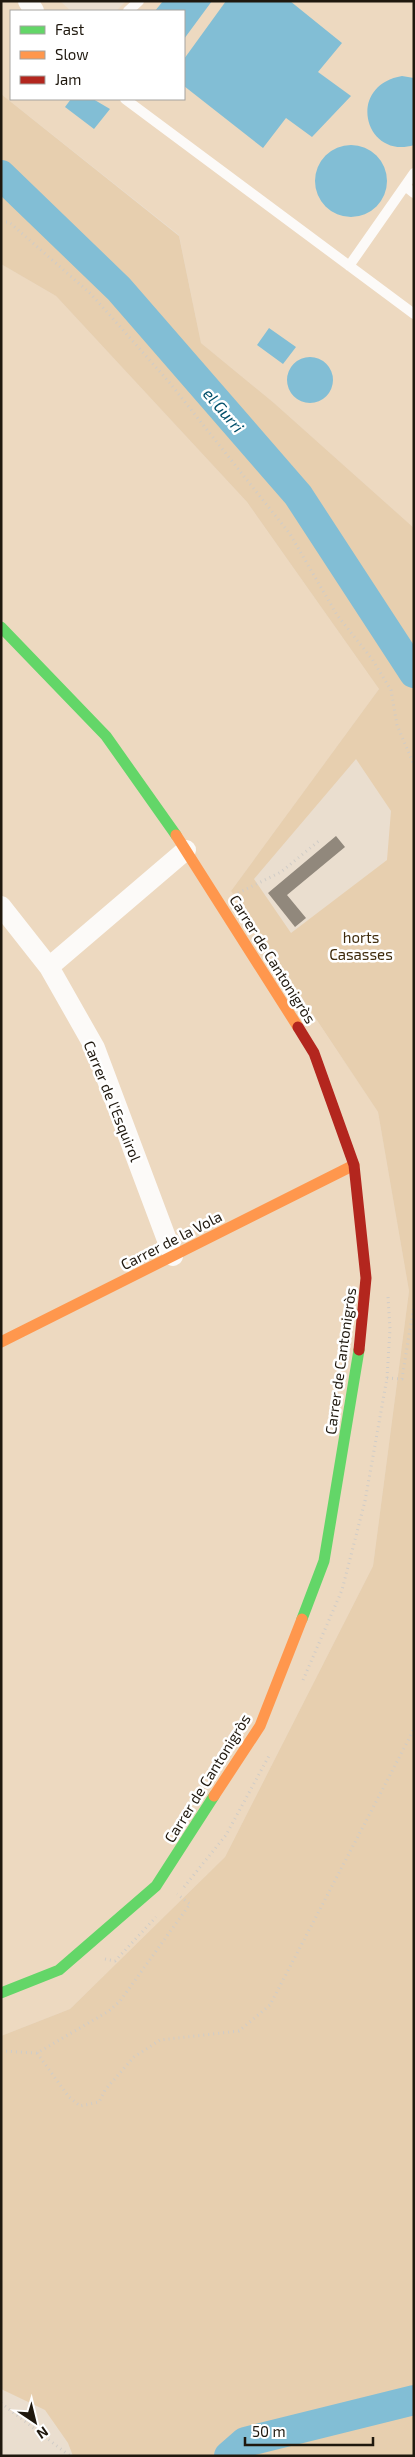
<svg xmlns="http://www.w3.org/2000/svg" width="415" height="2457" font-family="'Exo 2',sans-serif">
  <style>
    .built { fill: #edd9c0 }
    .green { fill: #e7cfaf; fill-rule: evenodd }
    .water { fill: #82bed5 }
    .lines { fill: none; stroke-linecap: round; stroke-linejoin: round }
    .river { stroke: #82bed5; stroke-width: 30 }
    .building { fill: #91887c }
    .path { stroke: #d0ccc7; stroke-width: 3; stroke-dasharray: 1 4; stroke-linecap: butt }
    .lane { stroke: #fcfaf8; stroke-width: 10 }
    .street { stroke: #fcfaf8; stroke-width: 20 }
    .fast { stroke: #63d668; stroke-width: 11 }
    .slow { stroke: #ff974d; stroke-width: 11 }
    .jam { stroke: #b3261e; stroke-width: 11 }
    .labels { text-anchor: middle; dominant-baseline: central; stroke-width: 5; stroke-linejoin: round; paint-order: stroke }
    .park-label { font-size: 15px; fill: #3f2b0c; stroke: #fff }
    .street-label { font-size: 15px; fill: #1f180e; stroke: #fff }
    .water-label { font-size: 16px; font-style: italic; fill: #004f6a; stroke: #fff }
  </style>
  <rect width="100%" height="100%" fill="#eadecf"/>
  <path class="built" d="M1,1H60L71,11H11V99H184V11H116L126,1H414V528L274,403L201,343L179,235L1,94Z
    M1,264L56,296L247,502L379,689L231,891L378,1112L409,1291L373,1566L225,1857L70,2009L1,2036Z"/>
  <path class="green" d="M1,94L179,236L201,343L274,403L414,528V2456H73L68,2443L45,2410L1,2389V2036L70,2009L225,1857L373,1566L409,1291L378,1112L231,891L379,689L247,502L56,296L1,264ZM356,759L391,811L387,860L291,933L254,879Z"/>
  <path class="water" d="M163,1H212L184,39V11H155Z
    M226,1H290L342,43L318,72L351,96L312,137L286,118L263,148L184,86V59Z
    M402,76L414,78V145C365,160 345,86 402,76Z
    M71,99H93L110,109L94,129L65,107Z
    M315 181a36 36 0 1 1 72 0a36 36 0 1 1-72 0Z
    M269,328L296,347L283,364L257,345Z
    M287 380a23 23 0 1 1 46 0a23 23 0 1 1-46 0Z"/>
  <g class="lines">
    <path class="river" d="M1,175L119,289L298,495L414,673
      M229,2456L245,2442L414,2400"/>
  </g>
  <path class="building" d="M336,836L345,847L287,895L306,918L295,927L268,893Z"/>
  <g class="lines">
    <path class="path" d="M1,222H9L91,294L169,382L290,534L337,615L372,659L391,690L397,725L414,765
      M238,893L281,872L320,840
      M387,1378L402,1379L414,1304
      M303,1680L342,1590L365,1501L387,1378L390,1329L388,1297
      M184,1887L226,1835L270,1754
      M105,1959L115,1961L156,1917
      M1,2051L37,2053L109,2011L120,2001L190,1904L177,1894
      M37,2053L69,2097L80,2106L99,2102L105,2090L134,2057L160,2040L239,2031L270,2005L414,1729
      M1,2403L70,2456"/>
    <path class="lane" d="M128,11L139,1
      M125,99L414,314
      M405,186L414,193
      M349,266L414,173"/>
    <path class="street" d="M28,1L34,11
      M1,906L49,967L95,1048L173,1256
      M49,967L186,850"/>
    <path class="fast" d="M1,627L106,736L176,835
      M302,1619L324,1561L359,1350
      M1,1993L59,1970L156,1886L214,1796"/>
    <path class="slow" d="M176,835L298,1027
      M1,1342L354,1165
      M214,1796L260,1726L302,1619"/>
    <path class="jam" d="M298,1027L314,1053L354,1165L366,1278L359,1350"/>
  </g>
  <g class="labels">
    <g class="park-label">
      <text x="361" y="937">horts<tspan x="361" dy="17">Casasses</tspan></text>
    </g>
    <g class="street-label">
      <text transform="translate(273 959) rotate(58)">Carrer de Cantonigròs</text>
      <text transform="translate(113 1101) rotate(68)">Carrer de l'Esquirol</text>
      <text transform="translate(171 1240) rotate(-27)">Carrer de la Vola</text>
      <text transform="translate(340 1361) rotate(-82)">Carrer de Cantonigròs</text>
      <text transform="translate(207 1778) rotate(-58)">Carrer de Cantonigròs</text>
    </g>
    <g class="water-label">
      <text transform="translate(224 410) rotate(49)">el Gurri</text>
    </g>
  </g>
  <rect width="415" height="2457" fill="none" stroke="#1f180e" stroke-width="5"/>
  <rect x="10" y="10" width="175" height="90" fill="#ffffff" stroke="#a5a39f"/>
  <rect x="20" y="26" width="25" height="8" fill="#63d668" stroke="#a5a39f"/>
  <text x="55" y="35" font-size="15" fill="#1f180e">Fast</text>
  <rect x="20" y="51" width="25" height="8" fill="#ff974d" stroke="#a5a39f"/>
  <text x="55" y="60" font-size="15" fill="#1f180e">Slow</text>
  <rect x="20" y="76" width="25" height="8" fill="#b3261e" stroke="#a5a39f"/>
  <text x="55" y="85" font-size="15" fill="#1f180e">Jam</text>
  <g transform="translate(35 2422) rotate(145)" stroke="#ffffff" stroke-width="4" paint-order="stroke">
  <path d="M0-4L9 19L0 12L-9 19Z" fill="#1f180e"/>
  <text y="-8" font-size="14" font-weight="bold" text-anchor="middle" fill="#1f180e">N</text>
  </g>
  <path d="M245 2437v8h128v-8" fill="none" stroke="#1f180e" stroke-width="2.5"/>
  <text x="252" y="2437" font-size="15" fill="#1f180e" stroke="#ffffff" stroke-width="4" paint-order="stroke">50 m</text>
</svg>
